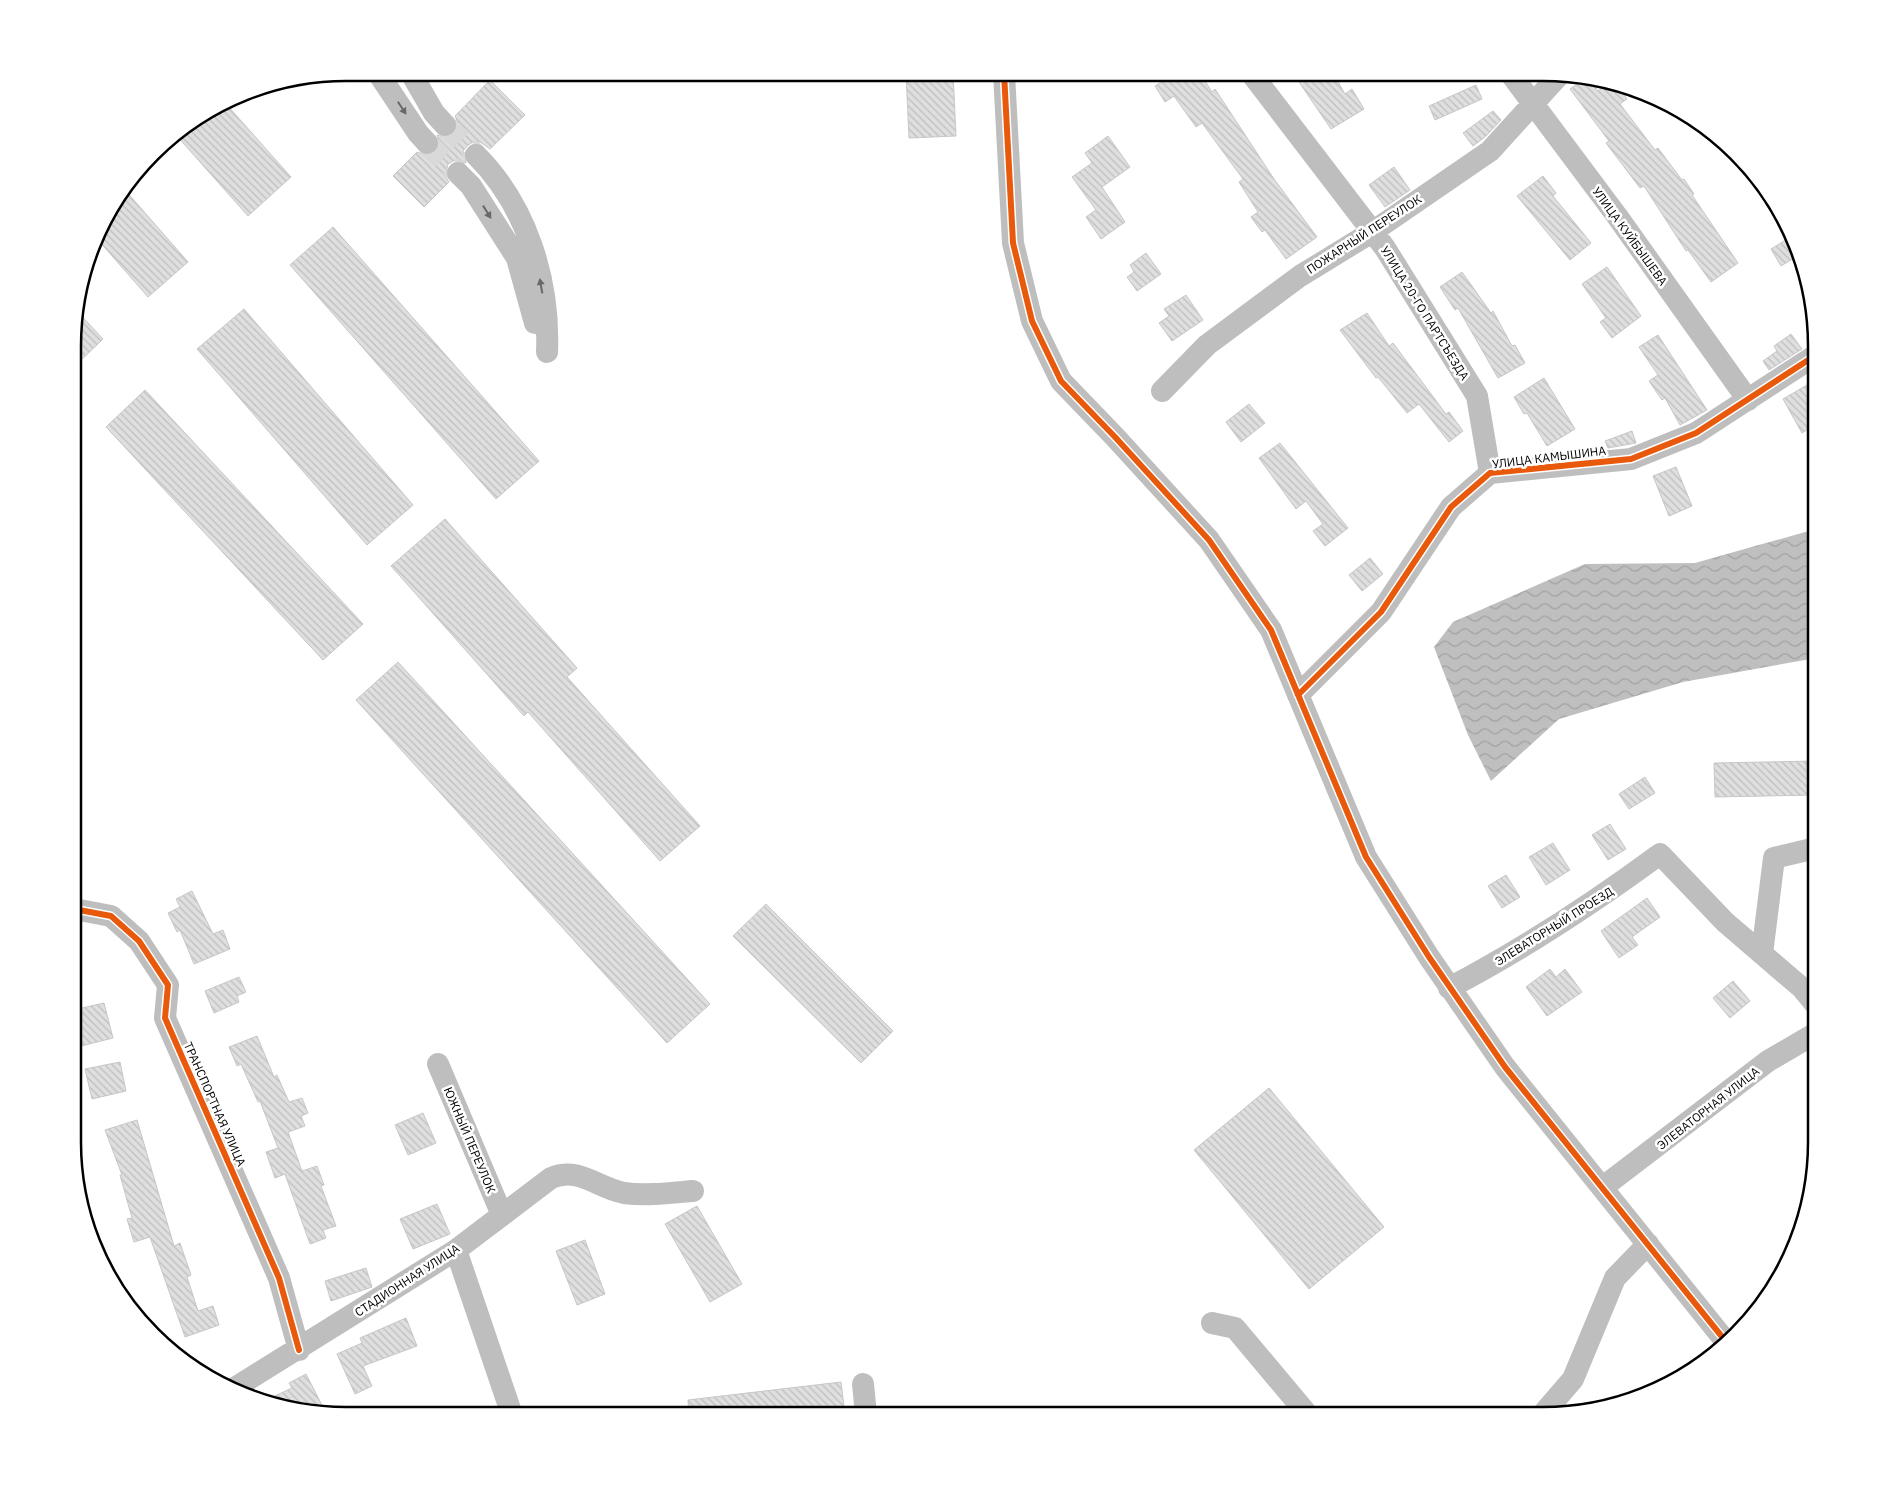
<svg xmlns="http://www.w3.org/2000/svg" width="1889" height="1488" font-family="'IBM Plex Sans',sans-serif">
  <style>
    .water { fill: url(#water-waves) }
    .building { fill: url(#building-back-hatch); stroke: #c7c7c7 }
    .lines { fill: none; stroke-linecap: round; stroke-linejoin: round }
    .minor-tunnel { stroke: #d9d9d9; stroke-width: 22; stroke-dasharray: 22 11; stroke-linecap: butt }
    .minor { stroke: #bebebe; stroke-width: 22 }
    .cycleway-casing { stroke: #fff; stroke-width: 9 }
    .cycleway { stroke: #e8590c; stroke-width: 6 }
    .oneway { fill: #686868 }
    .labels { text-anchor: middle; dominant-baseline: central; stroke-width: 5; stroke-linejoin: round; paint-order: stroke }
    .street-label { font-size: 12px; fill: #000; stroke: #fff }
    .rim { fill: none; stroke: #000; stroke-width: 2.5 }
  </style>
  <defs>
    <pattern id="water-waves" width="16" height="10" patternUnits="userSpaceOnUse" patternTransform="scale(1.25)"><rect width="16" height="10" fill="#bfbfbf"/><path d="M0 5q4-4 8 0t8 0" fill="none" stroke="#a2a2a2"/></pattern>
    <pattern id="building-back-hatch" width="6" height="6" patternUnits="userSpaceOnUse" patternTransform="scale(1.25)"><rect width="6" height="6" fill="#dfdfdf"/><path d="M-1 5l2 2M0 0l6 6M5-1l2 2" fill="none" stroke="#bebebe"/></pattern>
  </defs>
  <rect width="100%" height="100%" fill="#fff"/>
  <path class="water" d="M1816,529V658L1683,682L1559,719L1491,781L1468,735L1434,647L1453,622L1585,564L1695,563Z"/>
  <path class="building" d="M906,73H953L956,136L909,138Z
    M1176,73H1200L1212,92L1215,89L1274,179L1317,237L1286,259L1265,230L1262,232L1251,217L1258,212L1239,182L1243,179L1202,123L1196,127L1174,96L1165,102L1155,86Z
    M1315,73H1333L1345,94L1352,89L1364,109L1331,129L1299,82Z
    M1584,79L1590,80L1598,91L1608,84L1617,86L1627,99L1620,104L1655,150L1658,148L1682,180L1684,179L1694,194L1692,195L1738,263L1711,282L1688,250L1686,251L1644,186L1640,188L1606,143L1609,141L1570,89Z
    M490,80L525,115L490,149L480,142H473L467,146L463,151L466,163L455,160L448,164L445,176L449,182L424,207L393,176L417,152L429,156L436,152L440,147L437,135L447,138L454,134L458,123L455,116Z
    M1476,85L1482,99L1435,120L1429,106Z
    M227,105L291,177L248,216L176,135Z
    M1493,111L1501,120L1485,137L1473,146L1463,133Z
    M1108,136L1130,167L1102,187L1125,222L1101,239L1086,217L1096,210L1072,177L1092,163L1085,153Z
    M1394,167L1410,190L1385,207L1369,185Z
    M1543,176L1556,193L1553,196L1591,243L1570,260L1517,196Z
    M125,190L188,262L148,297L99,241L109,210Z
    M333,227L539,461L496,499L290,265Z
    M1792,236L1799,255L1781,266L1771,249Z
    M1146,253L1161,274L1137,291L1127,277L1134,272L1130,265Z
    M1607,267L1641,316L1612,338L1600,322L1606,318L1582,284Z
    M1462,272L1491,313L1493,311L1512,346L1515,345L1525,363L1498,378L1458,308L1455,310L1440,287Z
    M1186,295L1203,320L1172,341L1159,323L1169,316L1164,309Z
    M75,309L103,339L75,366Z
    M244,309L413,505L367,545L197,349Z
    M1367,313L1389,346L1393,343L1446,414L1449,412L1463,431L1449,442L1419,404L1407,413L1378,377L1376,378L1340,330Z
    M1791,334L1802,349L1769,370L1763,361L1777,351L1774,346Z
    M1658,335L1707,410L1680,425L1665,398L1662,400L1649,381L1658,375L1639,347Z
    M1544,378L1575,429L1547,446L1527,413L1524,414L1514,397Z
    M1807,385L1816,402V424L1802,433L1783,399Z
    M145,390L363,624L323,660L106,427Z
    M1249,404L1265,423L1241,442L1226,422Z
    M1632,431L1636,443L1608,448L1605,441Z
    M1280,443L1348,528L1325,546L1313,531L1323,524L1306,501L1296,509L1259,458Z
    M1676,467L1692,506L1669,516L1653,476Z
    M445,519L577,668L567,677L700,826L660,861L528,712L524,716L391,566Z
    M1370,558L1383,574L1362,591L1349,575Z
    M398,662L710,1004L667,1043L356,700Z
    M1816,761V795L1715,797L1714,763Z
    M1645,777L1655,793L1629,809L1619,794Z
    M1610,824L1626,849L1608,860L1592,835Z
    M1553,843L1570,870L1546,885L1529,857Z
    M1506,875L1520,897L1502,908L1488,886Z
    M192,891L213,934L223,930L230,949L194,964L180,930L177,932L168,913L180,907L176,899Z
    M1647,898L1660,917L1632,937L1638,945L1619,958L1601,931Z
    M766,904L893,1031L861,1063L733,936Z
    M1550,969L1556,977L1565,969L1582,992L1547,1016L1526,987Z
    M239,977L246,992L237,996L239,1002L214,1013L205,991Z
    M1733,981L1750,1001L1730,1018L1713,998Z
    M104,1003L113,1038L73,1048V1010Z
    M257,1036L274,1077L277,1075L289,1102L302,1098L308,1113L301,1116L305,1126L288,1132L302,1171L317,1166L324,1185L321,1186L336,1226L323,1230L326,1238L310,1244L285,1174L275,1178L266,1152L278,1148L260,1101L258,1102L241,1064L237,1066L229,1047Z
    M120,1062L126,1091L92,1099L85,1069Z
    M1269,1088L1384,1227L1309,1289L1194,1150Z
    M423,1113L436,1143L408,1155L395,1125Z
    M137,1120L174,1246L180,1243L191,1275L187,1277L198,1311L213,1306L219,1325L185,1337L150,1237L134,1242L127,1219L132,1218L120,1175H122L105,1130Z
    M437,1204L450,1234L413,1249L400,1219Z
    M697,1206L742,1284L710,1302L665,1224Z
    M585,1240L605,1294L577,1305L556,1251Z
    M366,1268L372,1287L331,1301L325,1281Z
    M406,1318L417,1346L363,1366L372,1386L355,1394L337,1354L362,1343L360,1338Z
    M306,1374L327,1415L266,1400L292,1388L289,1383Z
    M841,1382L845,1415H689L688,1400Z"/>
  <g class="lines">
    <path class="minor-tunnel" d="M445,125L476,155
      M427,143L458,173"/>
    <path class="minor" d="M378,73L418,133L427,143
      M411,73L434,113L445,125
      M1004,73L1013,243L1032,321L1061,381L1115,437L1209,540L1271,630L1366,857L1429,957L1505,1067L1727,1343
      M1251,73L1385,248L1477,396L1490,473
      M1510,73L1617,216L1748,400
      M476,155C527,206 550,281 547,352
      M458,173L471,186L517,258L535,323
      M1162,391L1207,345L1300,276L1372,232L1490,151L1561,73
      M1298,695L1381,612L1451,507L1490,473L1631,459L1696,433L1816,355
      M74,909L111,916L139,941L168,985L165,1018L279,1278L299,1350
      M1762,954L1774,858L1816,848
      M1449,988C1524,949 1592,904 1660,854L1725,922L1802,988L1816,1005
      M438,1064L502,1215
      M1603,1187L1768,1061L1816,1033
      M456,1250L512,1415
      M1212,1323L1235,1328L1308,1415
      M863,1384L866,1415
      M233,1389L456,1250L551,1178C579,1166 597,1188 624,1193C647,1196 670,1193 693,1191
      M1542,1415L1573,1379L1615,1278L1648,1244"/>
    <defs>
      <path id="cycleway" d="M1004,73L1013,243L1032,321L1061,381L1115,437L1209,540L1271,630L1366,857L1429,957L1505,1067L1727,1343
        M1298,695L1381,612L1451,507L1490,473L1631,459L1696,433L1816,355
        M74,909L111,916L139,941L168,985L165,1018L279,1278L299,1350"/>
    </defs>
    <use href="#cycleway" class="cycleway-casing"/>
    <use href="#cycleway" class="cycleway"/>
  </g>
  <defs><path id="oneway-solid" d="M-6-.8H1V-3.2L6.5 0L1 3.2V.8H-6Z" transform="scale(1.25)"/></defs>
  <g class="oneway">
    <use href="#oneway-solid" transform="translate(402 108) rotate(57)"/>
    <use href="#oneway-solid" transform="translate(487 212) rotate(58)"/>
    <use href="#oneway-solid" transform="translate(541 286) rotate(-100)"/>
  </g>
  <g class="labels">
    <g class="street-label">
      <text transform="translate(1364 234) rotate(-33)">ПОЖАРНЫЙ ПЕРЕУЛОК</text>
      <text transform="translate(1630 236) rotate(54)">УЛИЦА КУЙБЫШЕВА</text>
      <text transform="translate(1425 313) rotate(58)">УЛИЦА 20-ГО ПАРТСЪЕЗДА</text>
      <text transform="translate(1549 457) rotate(-7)">УЛИЦА КАМЫШИНА</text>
      <text transform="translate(1554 926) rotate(-32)">ЭЛЕВАТОРНЫЙ ПРОЕЗД</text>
      <text transform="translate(215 1104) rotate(66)">ТРАНСПОРТНАЯ УЛИЦА</text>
      <text transform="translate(1708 1108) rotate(-38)">ЭЛЕВАТОРНАЯ УЛИЦА</text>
      <text transform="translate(470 1140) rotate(67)">ЮЖНЫЙ ПЕРЕУЛОК</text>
      <text transform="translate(407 1280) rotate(-33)">СТАДИОННАЯ УЛИЦА</text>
    </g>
  </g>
  <path d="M0 0H1889V1488H0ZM346 81H1543A265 265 0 0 1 1808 346V1142A265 265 0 0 1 1543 1407H346A265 265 0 0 1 81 1142V346A265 265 0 0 1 346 81Z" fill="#fff" fill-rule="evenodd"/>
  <path class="rim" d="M346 81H1543A265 265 0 0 1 1808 346V1142A265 265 0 0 1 1543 1407H346A265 265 0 0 1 81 1142V346A265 265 0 0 1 346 81Z"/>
</svg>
